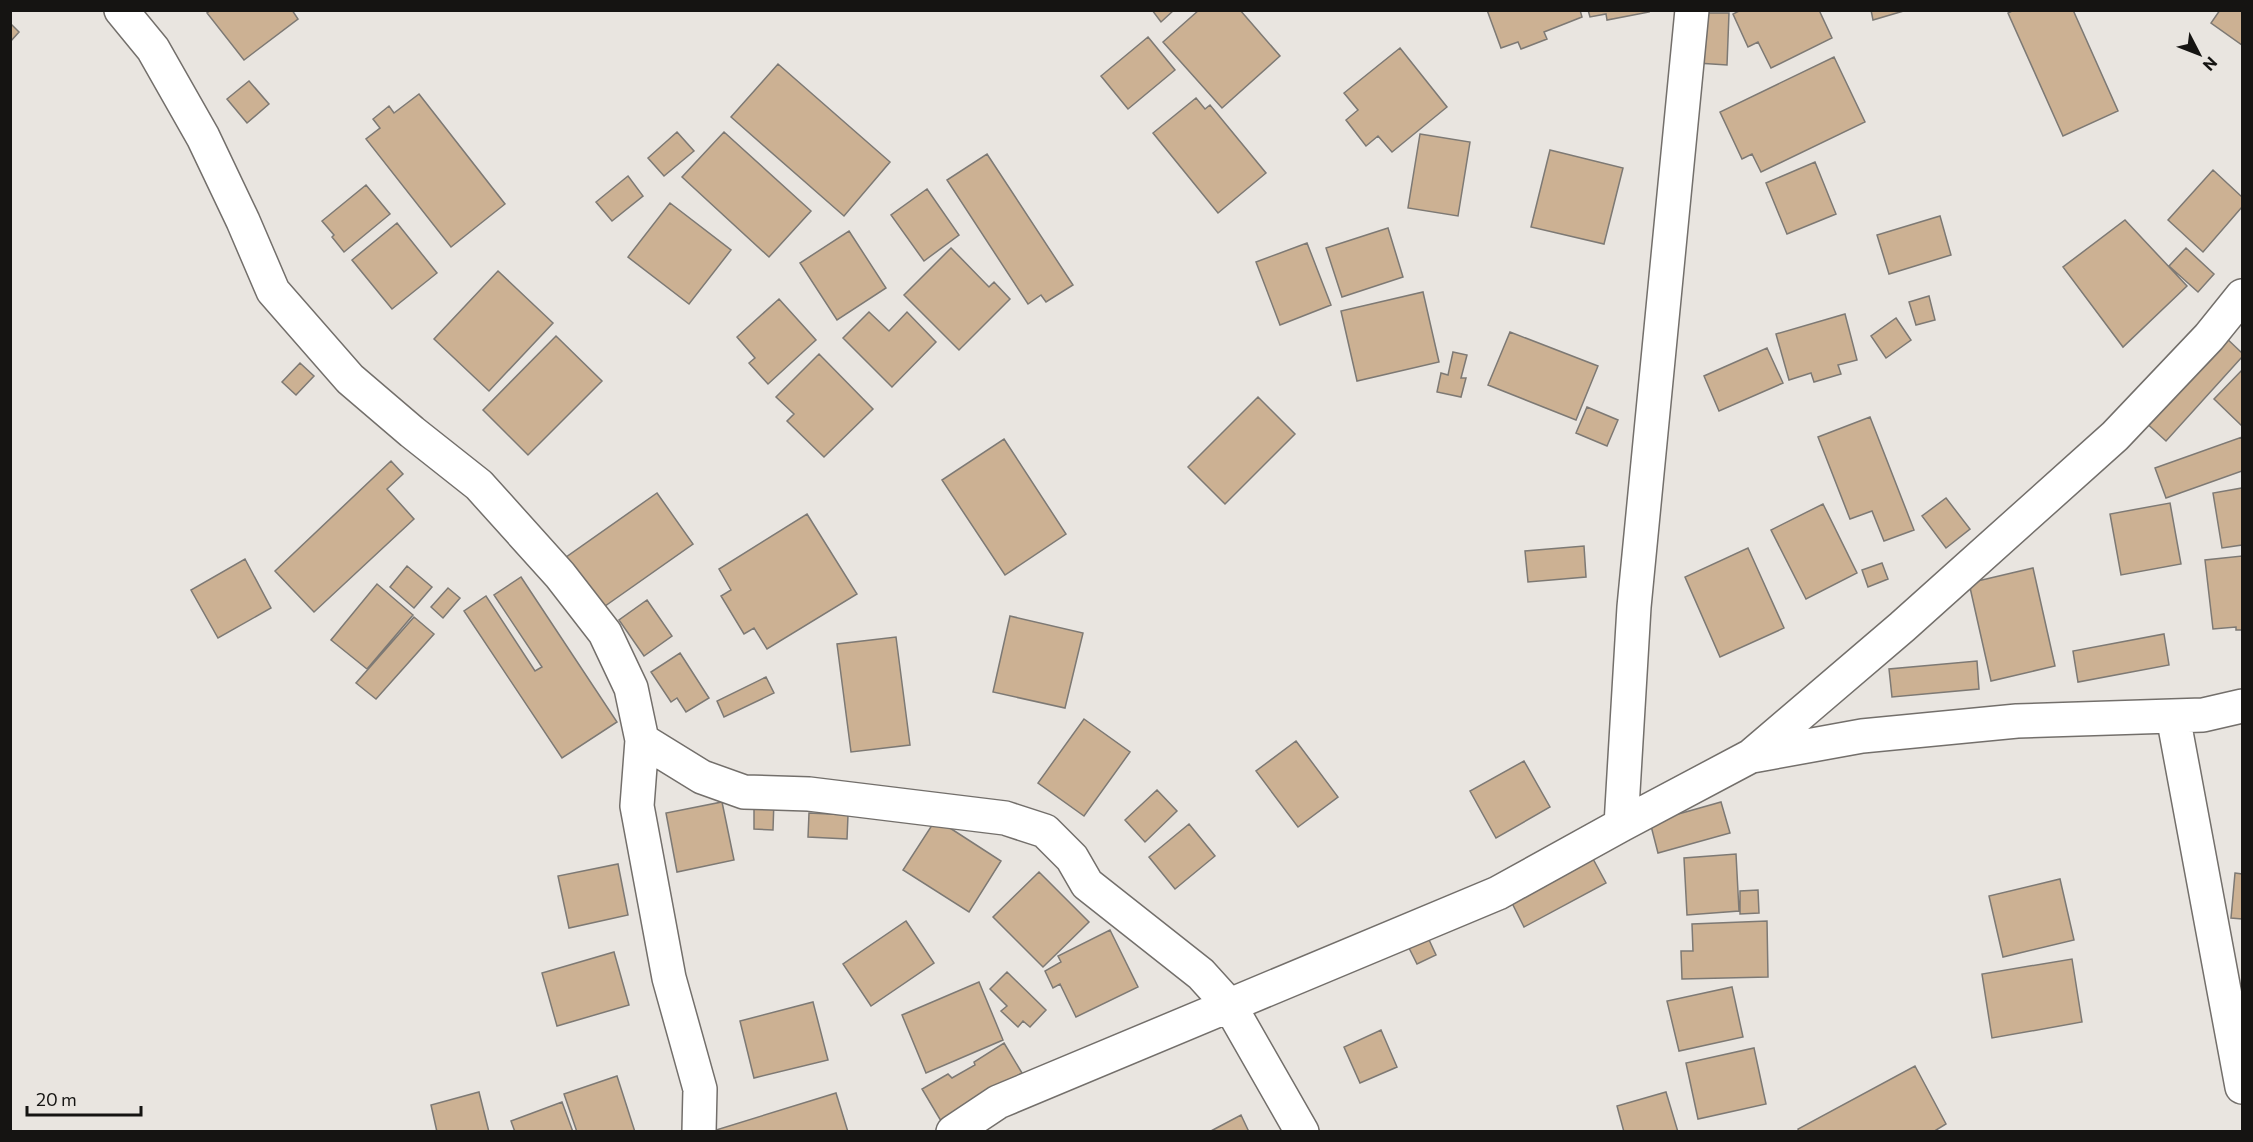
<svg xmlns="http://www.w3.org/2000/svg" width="2253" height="1142" font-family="Commissioner,sans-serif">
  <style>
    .building { fill: #ccb193; stroke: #7d7974; stroke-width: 1.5 }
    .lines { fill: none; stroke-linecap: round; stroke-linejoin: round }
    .minor-casing { stroke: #736f6b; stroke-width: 36 }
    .minor { stroke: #fff; stroke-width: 33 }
  </style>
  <rect width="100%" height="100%" fill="#e9e5e0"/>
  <path class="building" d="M211,10H292L298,19L244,60L207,13Z
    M1152,10H1174L1161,22Z
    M1199,10H1240L1280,56L1222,108L1163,42Z
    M1487,10H1580L1582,17L1544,32L1547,39L1521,49L1518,42L1501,48Z
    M1588,10H1648L1649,12L1607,20L1606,14L1590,17Z
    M1741,10H1819L1832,38L1771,68L1758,42L1748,47L1733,14Z
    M1871,10H1907L1873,20Z
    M2014,10H2073L2118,111L2063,136L2008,13Z
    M2220,10H2242V45L2211,23Z
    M1699,13H1729L1727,65L1697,63Z
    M11,24L19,32L10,42V25Z
    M1148,37L1175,70L1128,109L1101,76Z
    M1400,48L1447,107L1392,152L1378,136L1366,146L1346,120L1358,110L1344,93Z
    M1834,57L1865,122L1761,172L1752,154L1742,159L1720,112Z
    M778,64L890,162L844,216L731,117Z
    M249,81L269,104L247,123L227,99Z
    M419,94L505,204L451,247L366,139L380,128L373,119L389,106L394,113Z
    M1196,98L1205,109L1210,105L1266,173L1218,213L1153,133Z
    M677,132L694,151L664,176L648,158Z
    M724,132L811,211L769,257L682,177Z
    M1420,134L1470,142L1458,216L1408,208Z
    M1550,150L1623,168L1604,244L1531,227Z
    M987,154L1073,285L1046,302L1041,295L1028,304L947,180Z
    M1815,162L1836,214L1787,234L1766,183Z
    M2213,170L2242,197V207L2203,252L2168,220Z
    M628,176L643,196L612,221L596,202Z
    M366,185L390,214L344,252L332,237L334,235L322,221Z
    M927,189L959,235L924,261L891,215Z
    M670,203L731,250L689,304L628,257Z
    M1940,216L1951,255L1889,274L1877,235Z
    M2125,220L2187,286L2123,347L2063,267Z
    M397,223L437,273L392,309L352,260Z
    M1388,228L1403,277L1342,297L1326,248Z
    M849,231L886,288L837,320L800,263Z
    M1307,243L1331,305L1280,325L1256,262Z
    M951,248L989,287L994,282L1010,299L959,350L904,295Z
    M2186,248L2214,274L2198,292L2169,266Z
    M498,271L553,323L489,391L434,339Z
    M1423,292L1439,362L1357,381L1341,311Z
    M1929,296L1935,320L1916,325L1909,302Z
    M779,299L816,340L768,384L749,363L755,358L737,337Z
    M869,312L889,331L907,312L936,342L892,387L843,338Z
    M1845,314L1857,360L1838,365L1841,374L1814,382L1811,373L1789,380L1776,334Z
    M1896,318L1911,340L1886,358L1871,336Z
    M1510,332L1598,366L1576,420L1488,385Z
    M2222,334L2242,353V357L2166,441L2143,420Z
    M556,336L602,381L528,455L483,410Z
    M1767,348L1783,383L1719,411L1704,376Z
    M1453,352L1467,355L1461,378H1466L1461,397L1437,392L1441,373L1448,375Z
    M819,354L873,409L824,457L787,421L794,414L776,397Z
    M300,363L314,376L296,395L282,382Z
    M2242,370V426L2214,399Z
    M1258,397L1295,434L1225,504L1188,467Z
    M1587,407L1618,420L1607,446L1576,433Z
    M1870,417L1914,530L1884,541L1872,511L1850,519L1818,437Z
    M2242,437V471L2166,498L2155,468Z
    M1004,439L1066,534L1005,575L942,480Z
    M391,461L403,474L387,489L414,519L314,612L275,571Z
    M2242,488V545L2222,548L2213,493Z
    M657,493L693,544L598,611L562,560Z
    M1946,498L1970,529L1946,548L1922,516Z
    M2170,503L2181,564L2121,575L2110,514Z
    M1823,504L1857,573L1806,599L1771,530Z
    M807,514L857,594L767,649L754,628L744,634L721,596L731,590L719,569Z
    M1584,546L1586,577L1528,582L1525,551Z
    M1748,548L1784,628L1720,657L1685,577Z
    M2242,556V630H2236V627L2213,629L2205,560Z
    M245,559L271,608L218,638L191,590Z
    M1882,563L1888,579L1868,587L1862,570Z
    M407,566L432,587L414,608L390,587Z
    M2033,568L2055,666L1991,681L1969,583Z
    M521,577L617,722L562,758L464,611L486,596L535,671L542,667L494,595Z
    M377,584L413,615L367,669L331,640Z
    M448,588L460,598L443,618L431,607Z
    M647,600L672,636L644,656L619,620Z
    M1010,616L1083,633L1065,708L993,692Z
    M414,617L434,634L376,699L356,683Z
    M2164,634L2169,665L2078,682L2073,651Z
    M896,637L910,745L851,752L837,644Z
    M680,653L709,698L686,712L677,698L671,702L651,672Z
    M1977,661L1979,689L1892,697L1889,669Z
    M766,677L774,693L724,717L717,701Z
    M1084,719L1130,752L1084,816L1038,783Z
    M1296,741L1338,797L1298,827L1256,771Z
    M1524,761L1550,807L1496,838L1470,791Z
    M1157,790L1177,811L1145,842L1125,820Z
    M754,799L774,800L773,830L754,829Z
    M722,802L734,860L677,872L666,813Z
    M1721,802L1730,833L1658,853L1650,822Z
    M809,813L848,815L847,839L808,837Z
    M936,819L1001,861L969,912L903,870Z
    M1189,824L1215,856L1175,889L1149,857Z
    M1736,854L1739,911L1687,915L1684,858Z
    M1592,857L1606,883L1524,927L1511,901Z
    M618,864L628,915L569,928L558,876Z
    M1039,872L1089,922L1043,967L993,917Z
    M2235,873L2242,874V919L2231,918Z
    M2060,879L2074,940L2003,957L1989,896Z
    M1758,890L1759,913L1740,914V891Z
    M906,921L934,963L871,1006L843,964Z
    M1767,921L1768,977L1682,979L1681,951H1693L1692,924Z
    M1424,929L1436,955L1417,964L1404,938Z
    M1110,930L1138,987L1076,1017L1060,984L1053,988L1045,971L1061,962L1058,956Z
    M614,952L629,1005L557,1026L542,973Z
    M2072,959L2082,1022L1992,1038L1982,974Z
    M1007,972L1046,1010L1030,1027L1023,1021L1018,1027L1001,1011L1007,1006L990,989Z
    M979,982L1003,1040L926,1073L902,1015Z
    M1732,987L1743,1037L1679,1051L1667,1001Z
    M813,1002L828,1060L754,1078L740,1021Z
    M1381,1030L1397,1067L1360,1083L1344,1047Z
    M1004,1043L1022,1073L941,1121L922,1089L948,1074L952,1078L975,1065L974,1062Z
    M1754,1048L1766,1104L1698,1119L1686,1063Z
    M1915,1066L1946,1124L1933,1132H1799L1798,1129Z
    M617,1076L635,1132H577L564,1094Z
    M479,1092L489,1132H437L431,1105Z
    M1666,1092L1678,1132H1624L1617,1106Z
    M836,1093L848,1132H716V1130Z
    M562,1102L573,1132H515L511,1121Z
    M1241,1115L1249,1132H1209Z"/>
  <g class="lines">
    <defs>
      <path id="minor" d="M121,10L153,49L203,137L243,221L273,291L350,379L412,432L479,485L560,575L605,633L631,688L642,740L637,806L669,978L700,1089L699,1132
        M2173,716L2242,1087
        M642,740L702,777L744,792L809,794L1005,818L1045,831L1072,858L1087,884L1201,974L1230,1006L1302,1132
        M1752,756L1862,736L2017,721L2203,715L2242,706
        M1621,825L1634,607L1692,10
        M953,1132L998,1102L1498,893L1621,825L1751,756L1902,627L2115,436L2209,337L2242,296"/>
    </defs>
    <use href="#minor" class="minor-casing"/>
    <use href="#minor" class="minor"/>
  </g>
  <rect width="2253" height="1142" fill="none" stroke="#151412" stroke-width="24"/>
  <g transform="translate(2199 54) rotate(132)" stroke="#e9e5e0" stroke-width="4.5" paint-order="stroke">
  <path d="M0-4.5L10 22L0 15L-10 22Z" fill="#151412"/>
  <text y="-9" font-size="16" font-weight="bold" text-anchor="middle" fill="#151412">N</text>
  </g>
  <path d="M27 1106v9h114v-9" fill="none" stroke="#151412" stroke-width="3"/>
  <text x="36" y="1106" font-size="18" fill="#151412" stroke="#e9e5e0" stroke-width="4.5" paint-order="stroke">20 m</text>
</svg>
